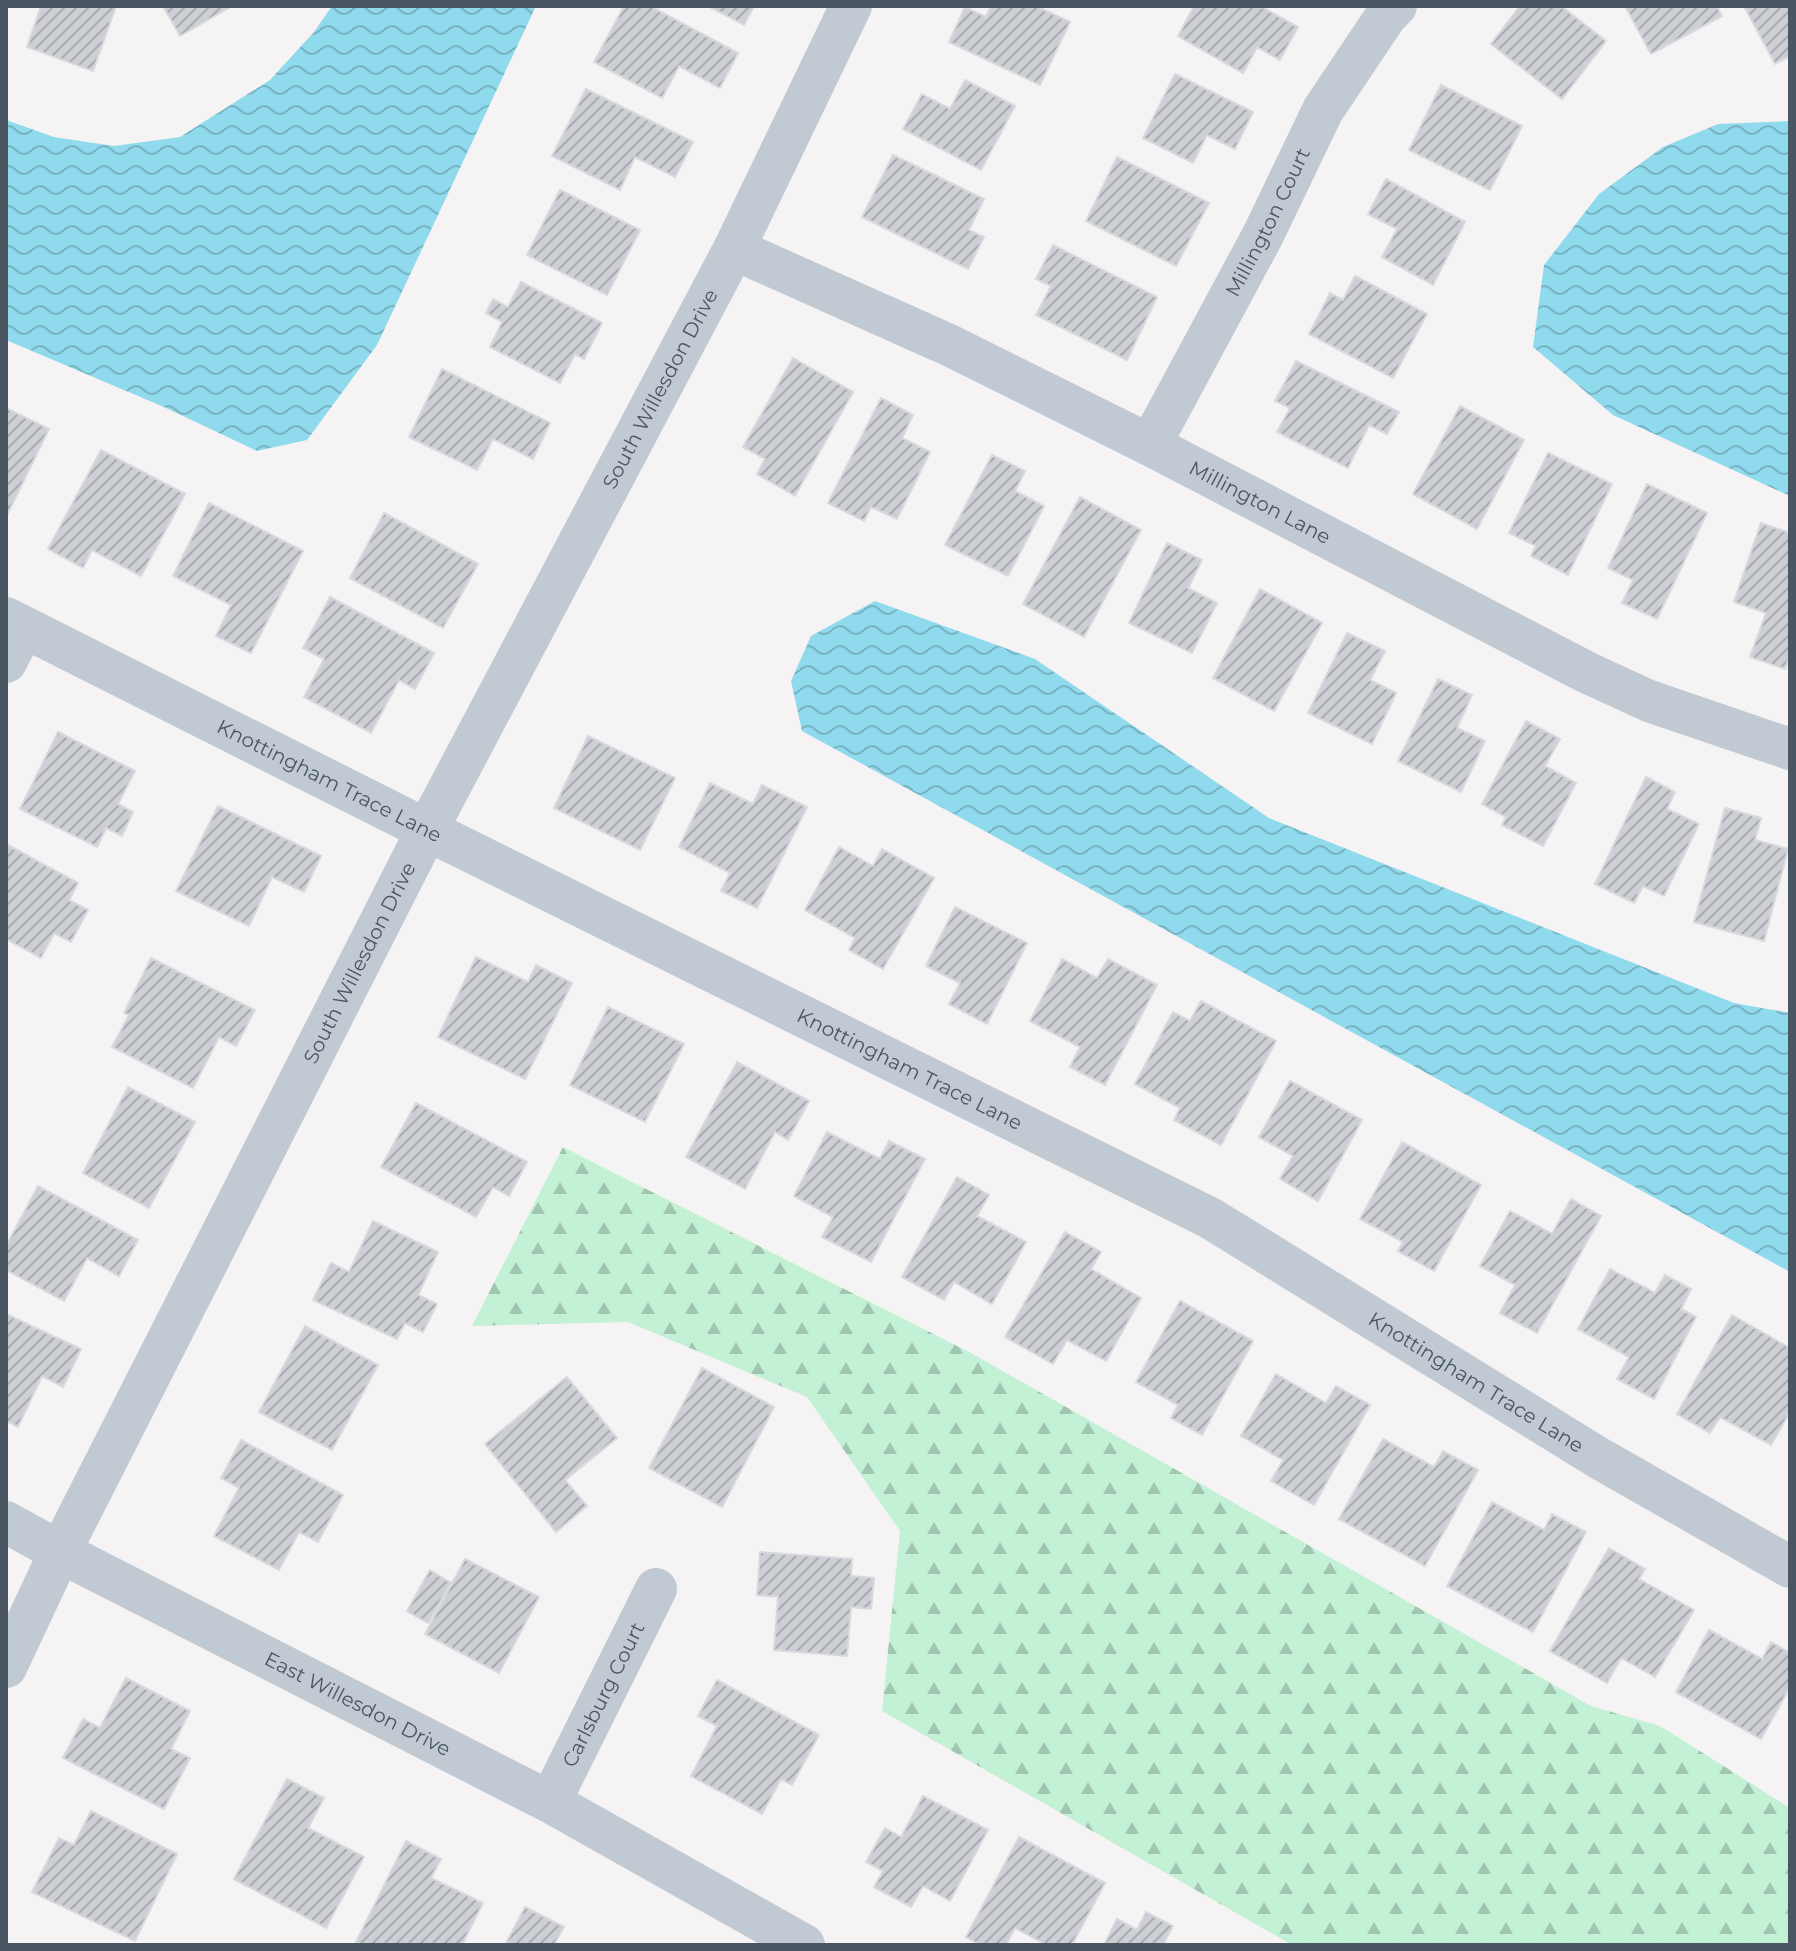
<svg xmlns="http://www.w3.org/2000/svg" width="1796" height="1951" font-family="Montserrat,sans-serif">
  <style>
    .forest { fill: url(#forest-firs) }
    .water { fill: url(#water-waves) }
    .building { fill: url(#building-hatch); stroke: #d7d9de; stroke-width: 2 }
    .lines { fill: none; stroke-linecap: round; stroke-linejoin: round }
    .minor { stroke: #c1cad2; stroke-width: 42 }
    .labels { text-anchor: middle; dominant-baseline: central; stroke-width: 7; stroke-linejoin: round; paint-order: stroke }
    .street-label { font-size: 20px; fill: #4a5661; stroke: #fff }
  </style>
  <defs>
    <pattern id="forest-firs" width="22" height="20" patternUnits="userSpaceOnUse" patternTransform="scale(2)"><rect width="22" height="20" fill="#c3f1d5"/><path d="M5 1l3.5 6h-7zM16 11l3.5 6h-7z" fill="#a0c6b0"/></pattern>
    <pattern id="water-waves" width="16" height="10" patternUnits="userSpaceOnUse" patternTransform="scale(2)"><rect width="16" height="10" fill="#90daee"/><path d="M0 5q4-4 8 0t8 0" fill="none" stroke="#78b4c4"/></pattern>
    <pattern id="building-hatch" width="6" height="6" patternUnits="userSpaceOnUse" patternTransform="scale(2)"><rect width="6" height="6" fill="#cdcfd5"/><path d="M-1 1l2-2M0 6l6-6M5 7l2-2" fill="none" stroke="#a8abb0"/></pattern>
  </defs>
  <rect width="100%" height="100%" fill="#f5f3f3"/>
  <path class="forest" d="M563,1147L971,1353L1591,1706L1660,1726L1790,1808V1945H1292L882,1711L900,1531L807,1397L628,1322L472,1326Z"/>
  <path class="water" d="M332,6H536L377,345L307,440L257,451L164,407L6,340V120L54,137L114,146L180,137L270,80L314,32Z
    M1790,121V496L1613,415L1533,347L1544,265L1599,194L1663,147L1718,124Z
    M875,601L1035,659L1269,818L1734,1003L1790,1013V1272L802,731L791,681L811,636Z"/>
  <path class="building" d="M41,6H116L93,71L27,47Z
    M163,6H232L180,36Z
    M624,6H650L738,53L720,88L679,66L662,98L594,62Z
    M708,6H754L744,25Z
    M991,6H1036L1070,22L1040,85L949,42L965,7L986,17Z
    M1194,6H1260L1298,27L1280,60L1257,47L1243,73L1178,36Z
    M1520,6H1561L1606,41L1562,99L1491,44Z
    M1625,6H1717L1722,16L1651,54Z
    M1744,6H1790V56L1775,64Z
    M1175,74L1253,112L1235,149L1207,135L1193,163L1143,138Z
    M965,80L1015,106L981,170L903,129L922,94L950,109Z
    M1441,85L1522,126L1490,190L1409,150Z
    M586,89L693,142L675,177L635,157L620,190L552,156Z
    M893,155L984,199L969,230L984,237L968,269L862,217Z
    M1117,157L1209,203L1176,266L1086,221Z
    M1386,179L1465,222L1433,285L1382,257L1397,229L1368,214Z
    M560,190L640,230L607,295L527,255Z
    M1053,245L1157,297L1127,360L1036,315L1051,286L1036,279Z
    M1355,276L1427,314L1393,378L1309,334L1330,293L1343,300Z
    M521,282L602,323L584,359L575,354L560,383L490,347L502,322L486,313L493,299L508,307Z
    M793,358L853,392L795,496L757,474L765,459L743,447Z
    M1296,361L1399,412L1387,434L1369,425L1348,468L1277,432L1290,408L1275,401Z
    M442,369L550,423L533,459L493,439L477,470L409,437Z
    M881,398L913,415L902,438L930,452L897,519L871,507L864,521L828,503Z
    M1460,406L1524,440L1477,529L1413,494Z
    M6,408L49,429L6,517Z
    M101,450L185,494L141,576L92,550L83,568L48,549Z
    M1548,453L1612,484L1568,575L1531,556L1536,546L1509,533Z
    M992,455L1025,471L1015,491L1044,506L1008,576L945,545Z
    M1647,484L1707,513L1657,619L1622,603L1633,580L1608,568Z
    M1080,497L1141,530L1084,637L1023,604Z
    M209,503L303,551L251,653L216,636L231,605L173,576Z
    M384,513L478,564L443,628L350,578Z
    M1761,523L1790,533V655L1785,669L1750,657L1766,613L1734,602Z
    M1167,543L1202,560L1188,588L1217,603L1192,653L1129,623Z
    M1260,589L1322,623L1274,711L1213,678Z
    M330,597L434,653L415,689L399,680L371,733L304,697L324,659L303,648Z
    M1347,633L1385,651L1370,680L1396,693L1372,744L1308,713Z
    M1438,679L1472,695L1457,728L1485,741L1461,792L1398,761Z
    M1526,721L1560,739L1545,766L1576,783L1543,846L1502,825L1506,817L1482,804Z
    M58,732L135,771L118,804L133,812L122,836L106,828L97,847L20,809Z
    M588,736L675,778L640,850L554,808Z
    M1646,777L1675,792L1667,809L1699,824L1664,896L1643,886L1634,903L1595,884Z
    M710,783L753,804L762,785L807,807L757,908L721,891L730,873L679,847Z
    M218,806L321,856L304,892L272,877L249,926L176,891Z
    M1725,808L1761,818L1755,840L1788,849L1764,941L1694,922Z
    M6,844L78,883L69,900L88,910L71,942L54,933L41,958L6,939Z
    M839,847L873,866L882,849L934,878L883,969L849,950L855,938L805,910Z
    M955,907L1027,943L987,1024L949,1004L960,983L926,966Z
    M476,957L528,982L536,965L572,983L525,1079L438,1037Z
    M151,958L255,1010L236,1046L219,1037L193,1088L112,1047L129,1015L124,1013Z
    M1062,959L1097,978L1108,959L1157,985L1105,1085L1070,1067L1080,1047L1030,1021Z
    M1201,1001L1276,1041L1221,1145L1174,1120L1180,1108L1135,1084L1173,1012L1190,1021Z
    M608,1007L684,1044L645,1122L570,1085Z
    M737,1062L809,1101L788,1140L775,1132L745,1189L686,1157Z
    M1290,1081L1362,1120L1318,1201L1280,1179L1293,1156L1259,1137Z
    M128,1087L195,1122L149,1208L83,1173Z
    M416,1103L527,1162L509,1196L493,1187L476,1217L381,1167Z
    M827,1132L880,1159L889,1141L925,1159L871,1262L822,1237L833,1217L794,1196Z
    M1402,1142L1481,1185L1434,1271L1398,1251L1403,1242L1360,1219Z
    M957,1177L989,1195L977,1216L1026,1242L992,1304L954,1282L944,1300L902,1277Z
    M38,1186L138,1240L119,1276L87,1258L64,1301L6,1270V1246Z
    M1571,1199L1601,1216L1537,1333L1500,1313L1515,1285L1480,1266L1510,1211L1552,1234Z
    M373,1221L438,1252L418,1295L437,1304L423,1332L405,1323L397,1339L313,1300L331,1263L349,1272Z
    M1065,1232L1101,1252L1091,1269L1141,1298L1106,1361L1067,1340L1053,1364L1005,1337Z
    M1610,1269L1655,1293L1665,1275L1691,1289L1681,1309L1696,1317L1654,1399L1617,1379L1629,1357L1578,1329Z
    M1180,1301L1253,1341L1202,1435L1171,1418L1178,1405L1136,1382Z
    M6,1314L81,1349L63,1387L42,1376L18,1427L6,1421Z
    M1732,1315L1790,1348V1412L1771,1445L1720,1417L1710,1433L1677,1414Z
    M305,1326L378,1365L332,1450L259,1412Z
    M702,1368L774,1407L722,1507L649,1468Z
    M1276,1374L1326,1403L1336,1386L1370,1405L1314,1505L1271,1481L1283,1460L1241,1436Z
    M567,1377L617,1438L565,1480L587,1506L556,1532L485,1444Z
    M1383,1439L1434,1467L1443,1451L1478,1470L1425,1566L1339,1519Z
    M241,1440L343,1495L318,1542L299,1532L279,1570L214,1536L239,1488L221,1478Z
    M1492,1502L1544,1530L1552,1514L1586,1532L1533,1632L1447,1586Z
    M1609,1548L1645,1569L1639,1579L1694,1610L1655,1677L1621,1658L1607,1683L1550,1651Z
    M760,1552L852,1559L851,1576L874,1578L871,1609L851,1607L847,1656L774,1650L778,1597L757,1595Z
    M465,1559L539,1597L499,1673L425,1634Z
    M430,1570L451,1583L428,1623L407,1611Z
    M1709,1630L1762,1659L1771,1642L1790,1653V1687L1761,1739L1676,1692Z
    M126,1678L190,1711L171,1749L190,1758L164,1809L63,1758L83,1719L100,1728Z
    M717,1680L819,1735L792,1785L781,1779L762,1814L691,1776L717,1726L698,1716Z
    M287,1779L324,1798L308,1828L364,1857L326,1928L234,1879Z
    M923,1796L988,1830L950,1901L923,1886L911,1907L874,1887L883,1871L866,1862L885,1828L901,1837Z
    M91,1811L177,1854L135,1941L32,1892L59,1838L74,1845Z
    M1019,1837L1105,1883L1072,1945H1047L1015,1928L1006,1945H980L966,1937Z
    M406,1841L441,1859L431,1878L483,1903L462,1945H362L356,1942Z
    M525,1907L564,1927L555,1943L559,1945H505Z
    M1146,1912L1173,1926L1163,1945H1104L1117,1919L1137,1930Z"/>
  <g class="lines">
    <g class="minor">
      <path id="s1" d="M734,249L951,346L1150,445L1586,672L1649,701L1790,749"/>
      <path id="s2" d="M1150,445L1263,235L1323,110L1386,16L1396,6"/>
      <path id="s3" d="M6,618L427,830L1210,1218L1597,1457L1790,1567"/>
      <path d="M6,662L24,627"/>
      <path id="s4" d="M6,1522L60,1552L550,1802L804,1945"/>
      <path id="s5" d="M6,1667L60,1552L427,830L734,249L851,6"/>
      <path id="s6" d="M550,1802L656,1589"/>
    </g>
  </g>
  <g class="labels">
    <g class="street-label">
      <text stroke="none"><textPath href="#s2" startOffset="252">Millington Court</textPath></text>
      <text stroke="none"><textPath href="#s5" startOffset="1436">South Willesdon Drive</textPath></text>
      <text stroke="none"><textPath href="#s1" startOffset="584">Millington Lane</textPath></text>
      <text stroke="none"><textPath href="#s3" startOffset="362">Knottingham Trace Lane</textPath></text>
      <text stroke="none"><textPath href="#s5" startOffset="788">South Willesdon Drive</textPath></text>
      <text stroke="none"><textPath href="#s3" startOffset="1010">Knottingham Trace Lane</textPath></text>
      <text stroke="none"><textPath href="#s3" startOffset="1658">Knottingham Trace Lane</textPath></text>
      <text stroke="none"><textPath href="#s6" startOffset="120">Carlsburg Court</textPath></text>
      <text stroke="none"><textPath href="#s4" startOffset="396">East Willesdon Drive</textPath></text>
    </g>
  </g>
  <rect width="1796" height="1951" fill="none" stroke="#4a5661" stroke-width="16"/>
</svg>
